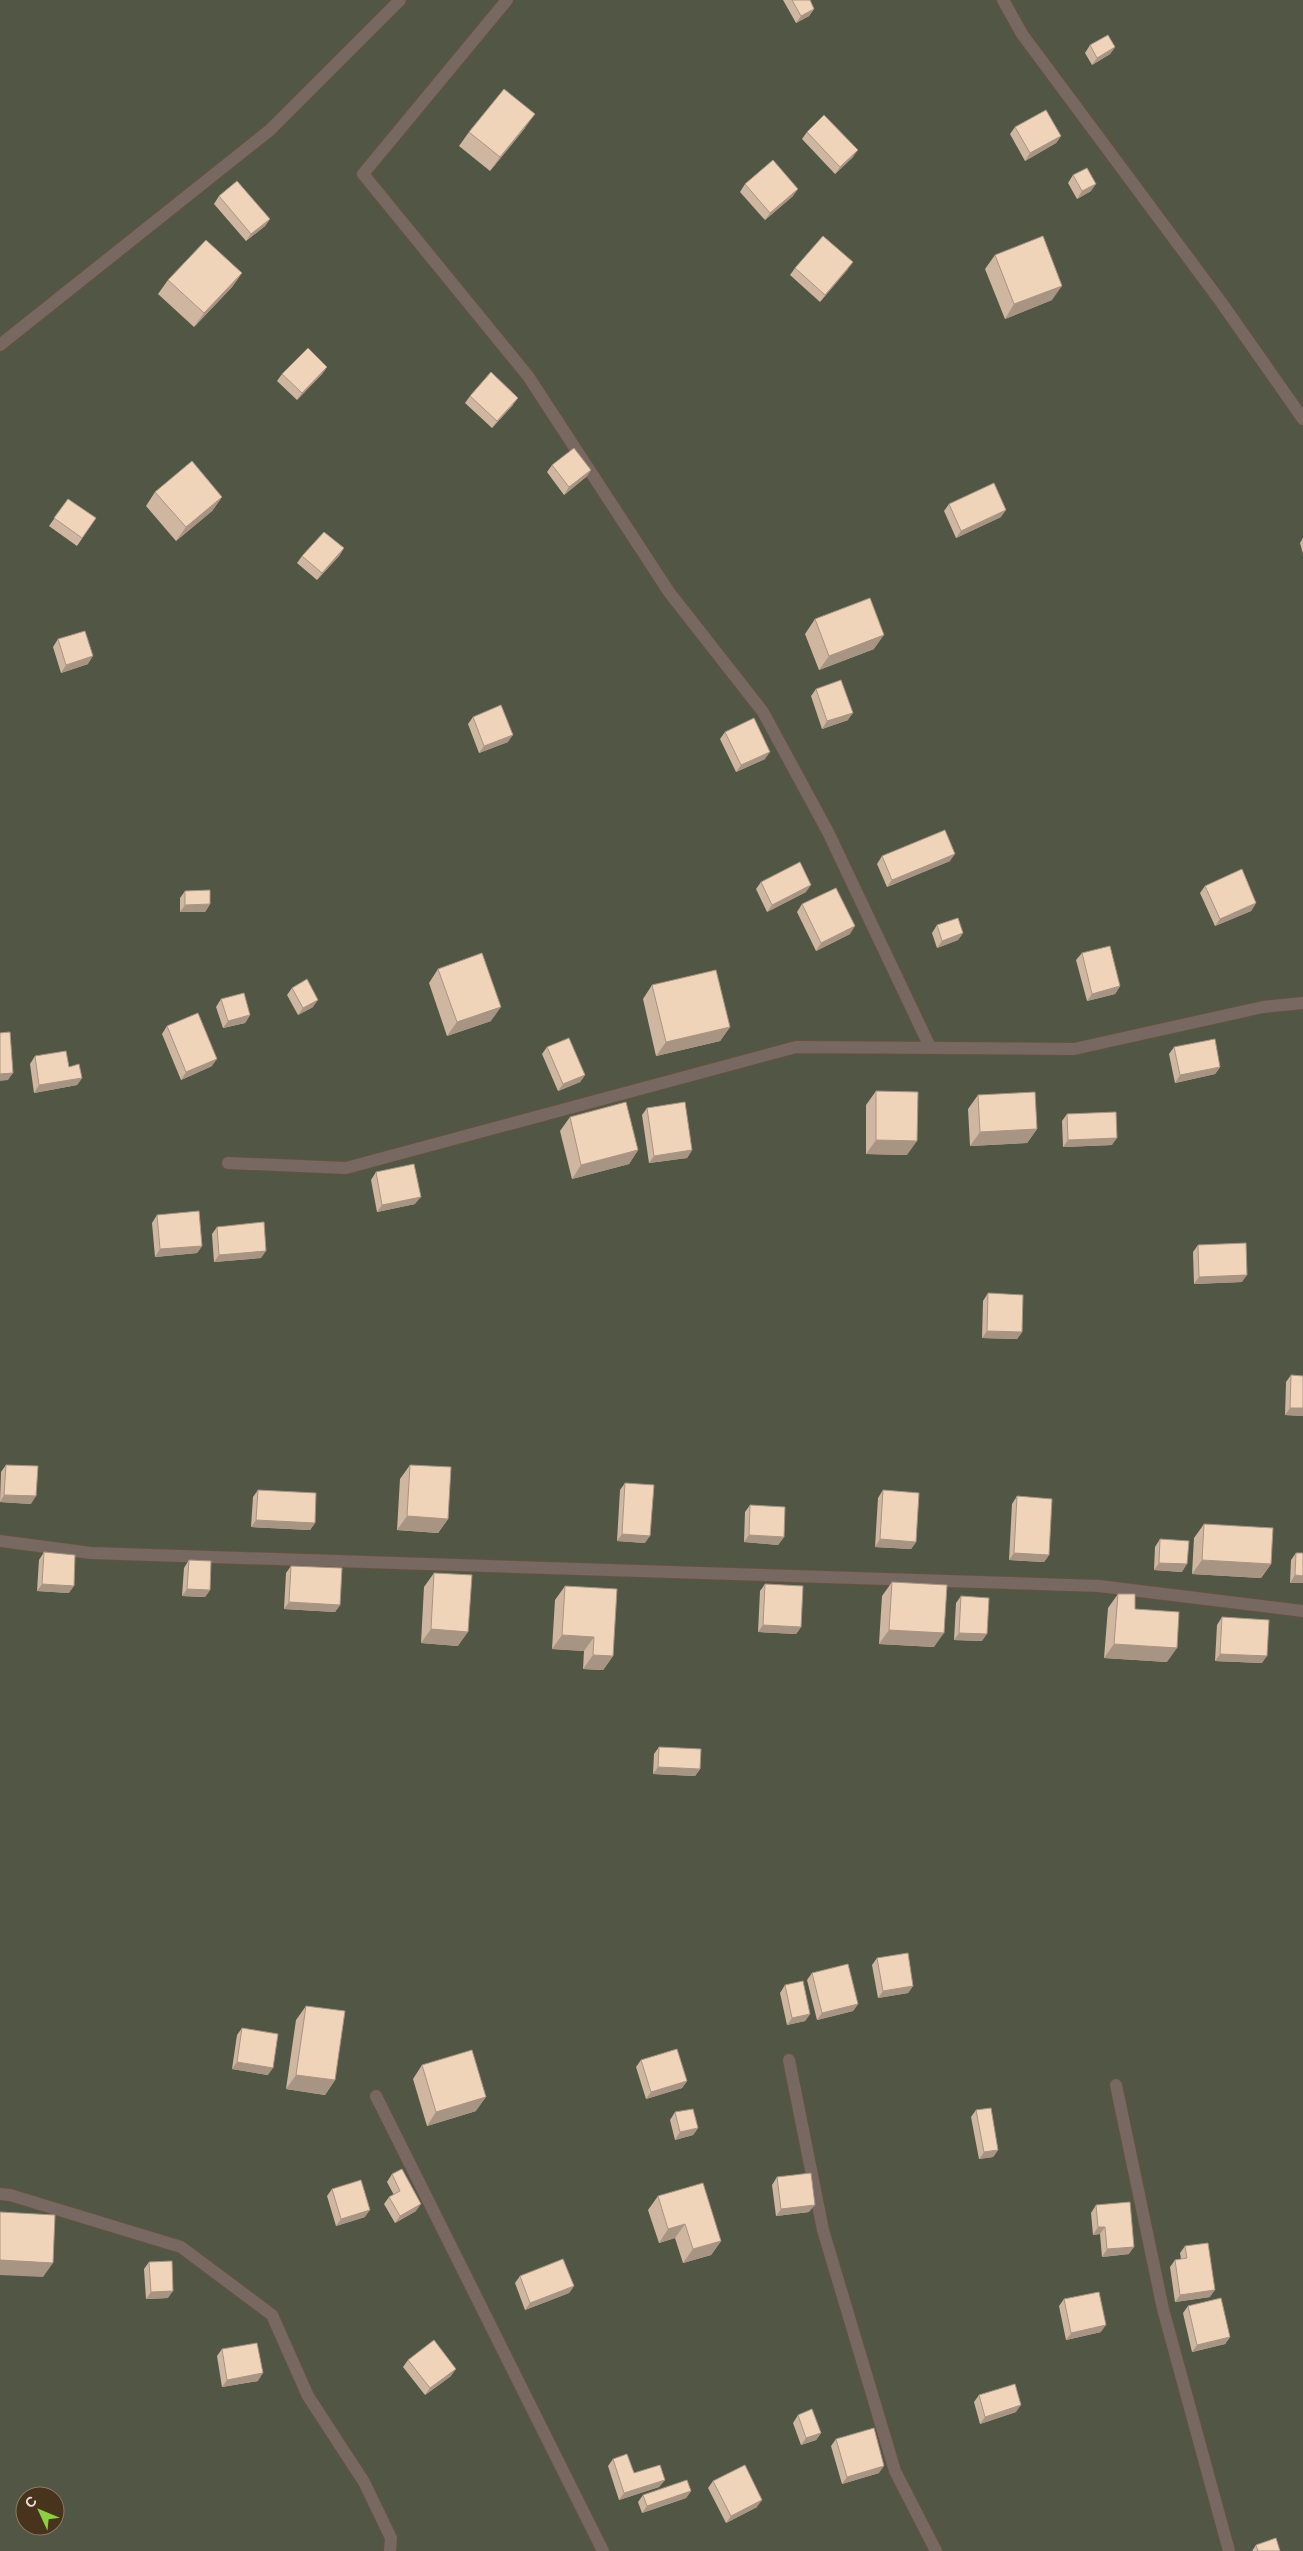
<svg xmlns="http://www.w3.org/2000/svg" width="1303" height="2551" font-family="Arial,sans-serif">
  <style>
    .green { fill: #525745; fill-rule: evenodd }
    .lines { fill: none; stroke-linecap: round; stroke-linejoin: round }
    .minor-casing { stroke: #66523d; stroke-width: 14 }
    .minor { stroke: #776862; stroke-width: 12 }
    .wall { fill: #ceb6a0 }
    .shaded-wall { fill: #a89482 }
    .building { fill: #f0d4ba; stroke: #a89482 }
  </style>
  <rect width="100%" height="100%" fill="#48331c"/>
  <path class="green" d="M0,0H1303V2551H0ZM25,2496H55V2526H25Z"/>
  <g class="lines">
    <defs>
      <path id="minor" d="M507,0L363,174L528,376L669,592L763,712L828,832L930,1047
        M1003,0L1022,34L1221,302L1303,419
        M0,345L270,130L400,0
        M228,1163L346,1168L796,1047L1074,1049L1263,1007L1303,1003
        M0,1541L91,1553L1099,1586L1303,1611
        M789,2060L823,2230L895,2471L936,2551
        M1116,2085L1163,2309L1229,2551
        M376,2096L603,2551
        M0,2194L10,2195L181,2247L272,2315L308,2396L364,2482L391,2538L390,2551"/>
    </defs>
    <use href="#minor" class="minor-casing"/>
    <use href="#minor" class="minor"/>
  </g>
  <path class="wall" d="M783,0H810L814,9L809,16L796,23Z
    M1090,45L1115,47L1110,54L1092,65L1085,53Z
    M1015,127L1061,136L1056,143L1025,161L1010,134Z
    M525,128L490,171L459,146L469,132Z
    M807,132L853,157L835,174L802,139Z
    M1073,175L1091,191L1077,199L1068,183Z
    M745,184L793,196L765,220L740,192Z
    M219,196L270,219L265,226L246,241L214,204Z
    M995,255L1052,300L1005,319L985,269Z
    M795,268L848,269L820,302L790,275Z
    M242,273L232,287L194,327L158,294L168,280Z
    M327,367L322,374L297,400L277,381L282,374Z
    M470,396L513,405L492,428L465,403Z
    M552,465L591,470L586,477L564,495L547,472Z
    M155,492L222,497L212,511L176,541L146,506Z
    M68,499L96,518L77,546L49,526Z
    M949,504L1001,517L956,538L944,511Z
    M1303,538V554L1300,543Z
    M344,548L339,556L317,580L297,563L302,556Z
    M815,619L874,649L819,670L805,634Z
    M58,639L88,664L61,673L53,647Z
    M816,689L848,720L822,729L811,696Z
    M473,717L508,742L479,753L468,724Z
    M725,732L765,759L736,772L720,739Z
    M882,856L950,861L887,887L877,864Z
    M761,882L806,892L767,912L756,889Z
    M1205,886L1256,903L1251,911L1215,926L1200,893Z
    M185,891L210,904L205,912H180V898Z
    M802,904L850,934L816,951L797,912Z
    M937,925L963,933L958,940L937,948L932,933Z
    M1082,953L1120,986L1115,994L1087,1001L1076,960Z
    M438,969L491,1021L447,1036L429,983Z
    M652,985L730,1027L720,1041L656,1056L643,999Z
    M292,988L313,1007L298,1015L287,995Z
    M221,999L250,1015L245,1023L223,1028L216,1007Z
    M167,1026L212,1066L181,1080L162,1034Z
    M547,1047L585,1075L580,1082L558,1091L542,1054Z
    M1174,1047L1220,1067L1215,1074L1175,1083L1169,1054Z
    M35,1056L69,1067L82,1078L77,1085L34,1093L30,1064Z
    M876,1091L907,1155L866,1154V1105Z
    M978,1095L1037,1129L1027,1143L970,1146L968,1109Z
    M647,1108L692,1150L687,1158L649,1163L642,1115Z
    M1067,1114L1112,1145L1063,1147L1062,1121Z
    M570,1117L638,1150L629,1164L572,1179L560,1131Z
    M376,1172L415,1204L377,1212L371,1180Z
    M157,1215L202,1246L197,1253L155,1257L152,1223Z
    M217,1227L261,1258L214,1262L212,1234Z
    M1198,1245L1242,1282L1194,1284L1193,1252Z
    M988,1293L1022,1332L1017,1339L982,1338L983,1301Z
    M1291,1375L1303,1416L1285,1415L1286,1382Z
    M6,1465L31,1504L0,1502L1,1472Z
    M410,1465L448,1519L438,1533L397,1530L400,1479Z
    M625,1483L645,1543L617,1541L620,1490Z
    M258,1490L315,1523L310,1530L251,1527L253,1497Z
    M883,1490L916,1542L911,1549L875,1547L878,1498Z
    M1017,1496L1049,1555L1044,1562L1009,1560L1012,1504Z
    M750,1505L784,1537L778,1545L744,1542L745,1512Z
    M1204,1524L1271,1564L1261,1578L1192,1574L1194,1538Z
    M1160,1539L1182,1572L1154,1570L1155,1547Z
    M44,1552L69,1593L37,1591L39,1560Z
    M1296,1553L1303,1583H1290L1291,1560Z
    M189,1560L210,1590L205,1597L182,1596L184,1568Z
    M291,1566L340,1605L335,1612L284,1609L286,1573Z
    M434,1573L458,1646L421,1643L424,1587Z
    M892,1582L934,1647L879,1644L882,1596Z
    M765,1584L801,1627L796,1634L758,1632L760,1591Z
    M565,1586L613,1656L603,1670L583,1669L584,1651L552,1649L555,1600Z
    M1118,1594L1135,1609L1167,1662L1104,1658L1108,1608Z
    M961,1596L982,1641L954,1640L956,1603Z
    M1222,1617L1262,1663L1215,1661L1217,1625Z
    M659,1747L700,1769L695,1776L653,1774L654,1754Z
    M877,1958L913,1986L908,1993L878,1998L872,1965Z
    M812,1973L858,2004L853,2011L817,2020L807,1980Z
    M785,1985L810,2014L805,2021L787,2025L780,1993Z
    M306,2006L335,2080L325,2095L286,2089L296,2020Z
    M242,2028L268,2075L232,2069L237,2035Z
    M641,2060L687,2081L682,2088L646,2099L636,2067Z
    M422,2065L476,2111L427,2126L413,2079Z
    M976,2110L998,2150L993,2157L979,2159L971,2117Z
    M675,2112L698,2128L693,2135L675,2140L670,2120Z
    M392,2174L416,2211L395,2223L384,2204L389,2197L394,2195L387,2182Z
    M777,2177L809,2212L776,2216L772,2185Z
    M332,2189L365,2217L336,2226L327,2196Z
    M658,2196L721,2241L711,2255L683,2263L675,2238L659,2243L648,2210Z
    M1096,2205L1129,2254L1102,2257L1100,2234L1093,2235L1091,2213Z
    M1185,2246L1210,2297L1175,2302L1170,2267L1175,2260L1181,2259L1180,2253Z
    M149,2262L168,2298L146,2299L144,2269Z
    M520,2276L574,2286L569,2293L525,2310L515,2283Z
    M1064,2299L1101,2332L1066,2340L1059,2306Z
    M1188,2306L1230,2337L1225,2344L1192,2352L1183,2313Z
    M222,2349L258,2381L222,2387L217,2356Z
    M408,2360L451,2376L425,2395L403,2367Z
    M979,2395L1016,2412L980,2424L974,2402Z
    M798,2415L821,2433L816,2440L801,2445L793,2423Z
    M836,2439L879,2473L842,2484L831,2446Z
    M613,2459L634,2473L665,2480L659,2487L619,2500L608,2466Z
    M713,2481L757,2507L726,2523L708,2488Z
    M691,2491L686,2498L642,2513L638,2502L643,2495Z
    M1256,2545L1280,2551H1252Z"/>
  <path class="shaded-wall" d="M814,9L809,16L796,23L801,16Z
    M1115,47L1110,54L1092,65L1097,58Z
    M535,114L525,128L490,171L500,157Z
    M1061,136L1056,143L1025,161L1030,153Z
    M858,150L853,157L835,174L840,167Z
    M1096,184L1091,191L1077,199L1082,191Z
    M798,189L793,196L765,220L770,213Z
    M270,219L265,226L246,241L251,234Z
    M853,262L848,269L820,302L825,295Z
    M242,273L232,287L194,327L204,313Z
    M1062,286L1052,300L1005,319L1014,304Z
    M327,367L322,374L297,400L302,393Z
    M518,398L513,405L492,428L497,421Z
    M591,470L586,477L564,495L569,487Z
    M222,497L212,511L176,541L186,527Z
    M1006,510L1001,517L956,538L961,531Z
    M344,548L339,556L317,580L322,573Z
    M884,635L874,649L819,670L829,656Z
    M93,656L88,664L61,673L66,665Z
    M853,713L848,720L822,729L827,721Z
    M513,735L508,742L479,753L484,746Z
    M770,752L765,759L736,772L741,765Z
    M955,854L950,861L887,887L892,880Z
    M811,885L806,892L767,912L772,905Z
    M1256,903L1251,911L1215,926L1220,919Z
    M210,904L205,912H180L185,905Z
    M855,926L850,934L816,951L821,943Z
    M963,933L958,940L937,948L942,941Z
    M1120,986L1115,994L1087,1001L1092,994Z
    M318,1000L313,1007L298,1015L303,1008Z
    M501,1007L491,1021L447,1036L457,1022Z
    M250,1015L245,1023L223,1028L228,1021Z
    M730,1027L720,1041L656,1056L666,1042Z
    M217,1059L212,1066L181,1080L186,1072Z
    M1220,1067L1215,1074L1175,1083L1180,1075Z
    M13,1073L8,1080L0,1081V1074Z
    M585,1075L580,1082L558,1091L563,1084Z
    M82,1078L77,1085L34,1093L39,1085Z
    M1037,1129L1027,1143L970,1146L980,1132Z
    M1117,1138L1112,1145L1063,1147L1068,1140Z
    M876,1140L917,1141L907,1155L866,1154Z
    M638,1150L629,1164L572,1179L581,1165Z
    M692,1150L687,1158L649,1163L654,1156Z
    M421,1197L415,1204L377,1212L382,1205Z
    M202,1246L197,1253L155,1257L160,1249Z
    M266,1251L261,1258L214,1262L219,1255Z
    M1247,1275L1242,1282L1194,1284L1199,1277Z
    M987,1331L1022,1332L1017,1339L982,1338Z
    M1290,1408H1303V1416L1285,1415Z
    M4,1495L36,1496L31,1504L0,1502Z
    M407,1516L448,1519L438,1533L397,1530Z
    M256,1520L315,1523L310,1530L251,1527Z
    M622,1534L650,1536L645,1543L617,1541Z
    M749,1535L784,1537L778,1545L744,1542Z
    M880,1539L916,1542L911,1549L875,1547Z
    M1014,1553L1049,1555L1044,1562L1009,1560Z
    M1202,1560L1271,1564L1261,1578L1192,1574Z
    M1159,1563L1187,1564L1182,1572L1154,1570Z
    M1295,1575L1303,1576V1583H1290Z
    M42,1584L74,1586L69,1593L37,1591Z
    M187,1589L210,1590L205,1597L182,1596Z
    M289,1602L340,1605L335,1612L284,1609Z
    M763,1625L801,1627L796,1634L758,1632Z
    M431,1629L468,1632L458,1646L421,1643Z
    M889,1630L944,1633L934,1647L879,1644Z
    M959,1633L987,1634L982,1641L954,1640Z
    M562,1635L594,1637L584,1651L552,1649Z
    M1114,1644L1177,1648L1167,1662L1104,1658Z
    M1220,1654L1267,1656L1262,1663L1215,1661Z
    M593,1655L613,1656L603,1670L583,1669Z
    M658,1767L700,1769L695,1776L653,1774Z
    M913,1986L908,1993L878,1998L883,1991Z
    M858,2004L853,2011L817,2020L822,2013Z
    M810,2014L805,2021L787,2025L792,2018Z
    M237,2062L273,2068L268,2075L232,2069Z
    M296,2075L335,2080L325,2095L286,2089Z
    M687,2081L682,2088L646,2099L651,2092Z
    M486,2097L476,2111L427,2126L436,2112Z
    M698,2128L693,2135L675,2140L680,2132Z
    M998,2150L993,2157L979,2159L984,2152Z
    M421,2204L416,2211L395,2223L400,2216Z
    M815,2205L809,2212L776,2216L781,2209Z
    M370,2210L365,2217L336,2226L341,2219Z
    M685,2224L675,2238L659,2243L668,2229Z
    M1098,2227H1105L1100,2234L1093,2235Z
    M721,2241L711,2255L683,2263L693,2249Z
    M1134,2247L1129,2254L1102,2257L1107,2249Z
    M0,2260L53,2263L43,2277L0,2275Z
    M574,2286L569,2293L525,2310L530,2303Z
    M1215,2290L1210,2297L1175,2302L1180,2295Z
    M173,2291L168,2298L146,2299L151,2292Z
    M1106,2325L1101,2332L1066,2340L1071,2333Z
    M1230,2337L1225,2344L1192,2352L1197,2345Z
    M456,2369L451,2376L425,2395L430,2388Z
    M263,2373L258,2381L222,2387L227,2380Z
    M1021,2405L1016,2412L980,2424L985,2417Z
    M821,2433L816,2440L801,2445L806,2438Z
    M884,2466L879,2473L842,2484L847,2477Z
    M665,2480L659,2487L619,2500L624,2493Z
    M691,2491L686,2498L642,2513L647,2506Z
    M762,2500L757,2507L726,2523L731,2516Z"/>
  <path class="building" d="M792,0H810L814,9L801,16Z
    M1108,35L1115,47L1097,58L1090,45Z
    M504,89L535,114L500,157L469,132Z
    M1046,110L1061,136L1030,153L1015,127Z
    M824,115L858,150L840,167L807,132Z
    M773,160L798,189L770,213L745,184Z
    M1087,168L1096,184L1082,191L1073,175Z
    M237,181L270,219L251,234L219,196Z
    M823,236L853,262L825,295L795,268Z
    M1043,236L1062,286L1014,304L995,255Z
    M206,240L242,273L204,313L168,280Z
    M308,348L327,367L302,393L282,374Z
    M491,372L518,398L497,421L470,396Z
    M574,448L591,470L569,487L552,465Z
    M192,461L222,497L186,527L155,492Z
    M994,483L1006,510L961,531L949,504Z
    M68,499L96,518L82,538L54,518Z
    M324,532L344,548L322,573L302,556Z
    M870,598L884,635L829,656L815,619Z
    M85,631L93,656L66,665L58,639Z
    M841,680L853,713L827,721L816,689Z
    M501,705L513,735L484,746L473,717Z
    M754,718L770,752L741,765L725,732Z
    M945,830L955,854L892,880L882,856Z
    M800,862L811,885L772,905L761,882Z
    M1242,869L1256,903L1220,919L1205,886Z
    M836,888L855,926L821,943L802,904Z
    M210,890V904L185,905V891Z
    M958,918L963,933L942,941L937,925Z
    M1110,946L1120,986L1092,994L1082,953Z
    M482,953L501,1007L457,1022L438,969Z
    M716,970L730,1027L666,1042L652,985Z
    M307,979L318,1000L303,1008L292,988Z
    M244,993L250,1015L228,1021L221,999Z
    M198,1013L217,1059L186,1072L167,1026Z
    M10,1032L13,1073L0,1074V1033Z
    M569,1038L585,1075L563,1084L547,1047Z
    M1215,1039L1220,1067L1180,1075L1174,1047Z
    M66,1051L69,1067L79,1064L82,1078L39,1085L35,1056Z
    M876,1091L918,1092L917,1141L876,1140Z
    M1035,1092L1037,1129L980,1132L978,1095Z
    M626,1102L638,1150L581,1165L570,1117Z
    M685,1102L692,1150L654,1156L647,1108Z
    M1116,1112L1117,1138L1068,1140L1067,1114Z
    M414,1164L421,1197L382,1205L376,1172Z
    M199,1211L202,1246L160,1249L157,1215Z
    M264,1222L266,1251L219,1255L217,1227Z
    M1246,1243L1247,1275L1199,1277L1198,1245Z
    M988,1293L1023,1295L1022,1332L987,1331Z
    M1291,1375L1303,1376V1408H1290Z
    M6,1465L38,1466L36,1496L4,1495Z
    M410,1465L451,1467L448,1519L407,1516Z
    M625,1483L654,1485L650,1536L622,1534Z
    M258,1490L316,1493L315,1523L256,1520Z
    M883,1490L919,1493L916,1542L880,1539Z
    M1017,1496L1052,1499L1049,1555L1014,1553Z
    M750,1505L785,1507L784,1537L749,1535Z
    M1204,1524L1273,1528L1271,1564L1202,1560Z
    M1160,1539L1189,1541L1187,1564L1159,1563Z
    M44,1552L75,1555L74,1586L42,1584Z
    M1296,1553H1303V1576L1295,1575Z
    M189,1560L211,1561L210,1590L187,1589Z
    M291,1566L342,1568L340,1605L289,1602Z
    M434,1573L472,1575L468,1632L431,1629Z
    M892,1582L947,1585L944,1633L889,1630Z
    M765,1584L803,1586L801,1627L763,1625Z
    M565,1586L617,1589L613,1656L593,1655L594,1637L562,1635Z
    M1118,1594H1135V1609L1179,1612L1177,1648L1114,1644Z
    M961,1596L989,1598L987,1634L959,1633Z
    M1222,1617L1269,1620L1267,1656L1220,1654Z
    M659,1747L701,1749L700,1769L658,1767Z
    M908,1953L913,1986L883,1991L877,1958Z
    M848,1964L858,2004L822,2013L812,1973Z
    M803,1981L810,2014L792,2018L785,1985Z
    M306,2006L345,2011L335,2080L296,2075Z
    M242,2028L278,2034L273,2068L237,2062Z
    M677,2049L687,2081L651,2092L641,2060Z
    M472,2050L486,2097L436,2112L422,2065Z
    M991,2108L998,2150L984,2152L976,2110Z
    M693,2109L698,2128L680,2132L675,2112Z
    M402,2169L421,2204L400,2216L389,2197L400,2191L392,2174Z
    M811,2173L815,2205L781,2209L777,2177Z
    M361,2180L370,2210L341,2219L332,2189Z
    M703,2183L721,2241L693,2249L685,2224L668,2229L658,2196Z
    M1130,2202L1134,2247L1107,2249L1105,2227H1098L1096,2205Z
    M0,2212L55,2215L53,2263L0,2260Z
    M1208,2243L1215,2290L1180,2295L1175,2260L1187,2258L1185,2246Z
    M563,2259L574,2286L530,2303L520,2276Z
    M172,2261L173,2291L151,2292L149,2262Z
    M1099,2292L1106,2325L1071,2333L1064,2299Z
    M1221,2298L1230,2337L1197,2345L1188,2306Z
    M434,2340L456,2369L430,2388L408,2360Z
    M257,2343L263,2373L227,2380L222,2349Z
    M1015,2384L1021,2405L985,2417L979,2395Z
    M812,2409L821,2433L806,2438L798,2415Z
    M874,2428L884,2466L847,2477L836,2439Z
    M627,2454L634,2473L660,2465L665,2480L624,2493L613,2459Z
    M745,2465L762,2500L731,2516L713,2481Z
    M687,2480L691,2491L647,2506L643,2495Z
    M1276,2538L1280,2551H1258L1256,2545Z"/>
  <g transform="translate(40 2511) rotate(314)"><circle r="24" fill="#48331c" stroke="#8a7764"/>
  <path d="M0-4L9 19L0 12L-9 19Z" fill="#8ece43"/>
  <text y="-8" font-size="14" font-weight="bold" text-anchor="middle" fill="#ecded1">С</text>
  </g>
</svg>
